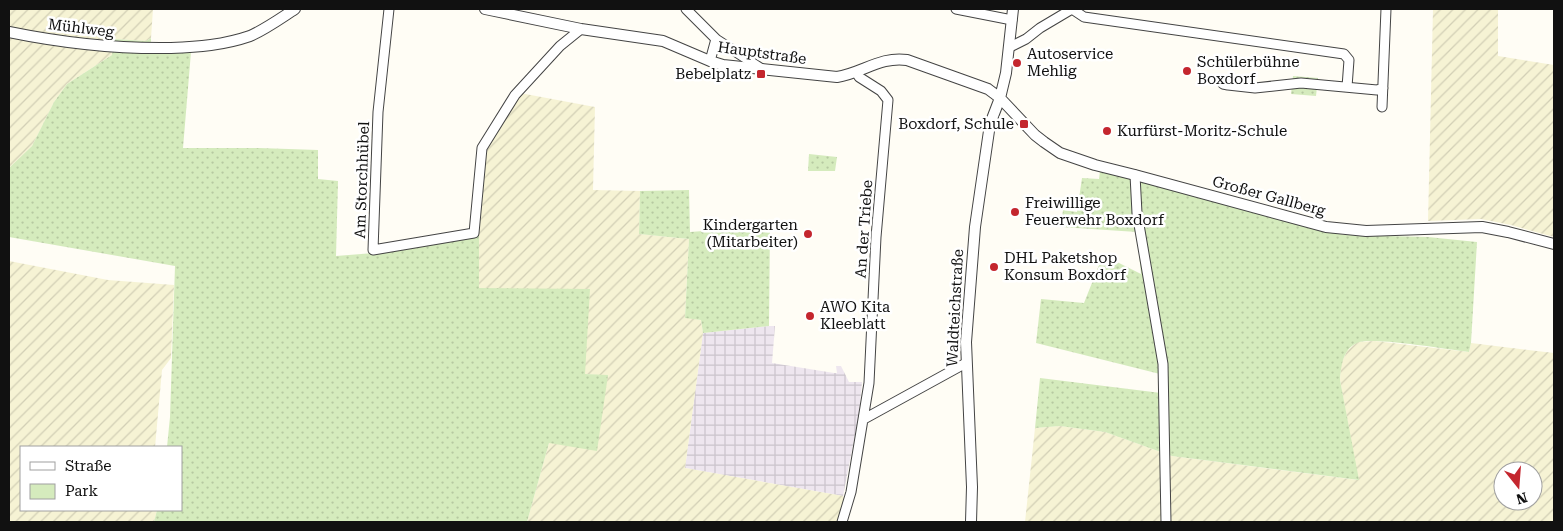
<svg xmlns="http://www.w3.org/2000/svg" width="1563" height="531" font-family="'Roboto Serif',serif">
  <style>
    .industrial { fill: url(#industrial-grid) }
    .farmland { fill: url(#farmland-furrows); fill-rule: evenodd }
    .green { fill: url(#green-dots) }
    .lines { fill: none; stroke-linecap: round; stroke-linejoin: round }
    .minor-casing { stroke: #444; stroke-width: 11 }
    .tertiary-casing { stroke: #444; stroke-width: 12 }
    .minor { stroke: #fff; stroke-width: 9 }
    .tertiary { stroke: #fff; stroke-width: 10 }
    .poi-dot { fill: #c4262e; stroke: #fff; stroke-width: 2 }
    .labels { text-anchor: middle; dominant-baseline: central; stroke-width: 5; stroke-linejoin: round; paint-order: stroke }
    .street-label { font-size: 15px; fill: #111; stroke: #fff }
    .poi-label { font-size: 15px; fill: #111; stroke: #fff; text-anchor: start }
  </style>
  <defs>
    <pattern id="industrial-grid" width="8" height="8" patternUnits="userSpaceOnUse" patternTransform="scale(1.25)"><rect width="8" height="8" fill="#eee6ef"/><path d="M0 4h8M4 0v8" fill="none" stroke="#cbc4cc"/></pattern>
    <pattern id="farmland-furrows" width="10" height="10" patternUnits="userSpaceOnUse" patternTransform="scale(1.25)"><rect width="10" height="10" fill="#f6f3d4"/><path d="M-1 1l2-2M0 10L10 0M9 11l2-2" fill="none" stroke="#d2cfb5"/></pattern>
    <pattern id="green-dots" width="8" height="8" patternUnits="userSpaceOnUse" patternTransform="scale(1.25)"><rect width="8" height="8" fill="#d5ebbd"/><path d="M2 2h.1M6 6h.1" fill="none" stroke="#b6c8a1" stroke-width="1.8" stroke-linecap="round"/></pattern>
  </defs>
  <rect width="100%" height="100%" fill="#fffdf5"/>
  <path class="industrial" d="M769,326H775L772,363L834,373H837L836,366H841L849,382H862L859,414L843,496L685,468L703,333Z"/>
  <path class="farmland" d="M9,9H153L151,38L146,41L114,39L112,55L67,84L54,102L32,146L9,168Z
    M1433,9H1498V56L1554,65V237L1511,225L1481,219L1428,221Z
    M520,93L595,107L593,190L640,191L639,234L689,239L685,317L701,320L703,333L685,468L843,496L846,502L839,522H527L549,443L608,376L585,374L478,288L479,235L484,149Z
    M9,261L108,280L174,285L171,358L162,370L155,447H21V510H157L154,522H9Z
    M1375,341L1469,352L1471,343L1554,353V522H1025L1035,428L1060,426L1105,432L1172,456L1358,480L1340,380L1341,364L1347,351L1357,342ZM1503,471H1533V501H1503Z"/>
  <path class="green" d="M151,38V52H191L183,148H259L318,150V179L338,181L336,256L374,253L479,235V288L590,289L585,374L608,375L597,451L549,443L527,522H154L157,510H181V447H167L170,417L175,266L9,237V168L32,146L54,102L67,84L112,55L114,39L146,41Z
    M1293,76L1318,78L1316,96L1291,94Z
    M809,154L837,157L835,171H808Z
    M1100,171L1137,179L1294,223L1344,235L1428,237L1477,242L1471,343L1469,352C1450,350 1369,336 1357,343C1343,349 1341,366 1340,380L1359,480L1172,456L1105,432L1060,426L1035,428L1040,378L1161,393L1160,374L1036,343L1041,299L1084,303L1103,255L1141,274L1137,232L1061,227L1063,210L1077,212L1082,178L1099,179Z
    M689,190L690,232L770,226L769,326L703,333L701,320L685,318L689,239L639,234L640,191Z"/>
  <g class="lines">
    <defs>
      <path id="minor" d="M389,9L378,112L373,250L474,233L482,148L515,95L560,46L581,29
        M686,9L716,39
        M956,9L1012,20
        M1072,9L1084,17L1344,54L1349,60L1347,87
        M1010,47L1026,39L1040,28L1072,9
        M710,61L716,39L762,69
        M1220,80L1223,84L1228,85L1255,88L1301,83L1377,90L1383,88
        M1382,107L1386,9
        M1135,175L1137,213L1163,364L1166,522
        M864,419L966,363
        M842,522L851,492L869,383L876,237L888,100L881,91L859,77L856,72"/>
      <path id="tertiary" d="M485,9L581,29L663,41L710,61L723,65L837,77C862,73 881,56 907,60L988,89L1000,98L1035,135L1044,142L1060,153L1095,165L1135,175L1326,227L1366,231L1482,227L1508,232L1554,244
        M9,32C63,43 116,49 171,48C198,47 224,45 250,36C266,29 281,18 295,9
        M971,522L972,487L966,342L975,227L990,124L1000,98L1006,73L1013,9"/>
    </defs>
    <use href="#minor" class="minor-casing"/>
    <use href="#tertiary" class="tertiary-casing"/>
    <use href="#minor" class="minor"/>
    <use href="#tertiary" class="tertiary"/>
  </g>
  <g class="poi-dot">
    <circle cx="1017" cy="63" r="5"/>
    <circle cx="1187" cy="71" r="5"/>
    <rect x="756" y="69" width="10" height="10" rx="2.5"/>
    <rect x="1019" y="119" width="10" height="10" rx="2.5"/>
    <circle cx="1107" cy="131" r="5"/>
    <circle cx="1015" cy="212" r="5"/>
    <circle cx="808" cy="234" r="5"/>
    <circle cx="994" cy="267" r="5"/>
    <circle cx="810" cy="316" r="5"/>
  </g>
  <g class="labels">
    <g class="street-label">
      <text transform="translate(81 28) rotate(7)">Mühlweg</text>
      <text transform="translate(762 53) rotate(8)">Hauptstraße</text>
      <text transform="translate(362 180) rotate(-88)">Am Storchhübel</text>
      <text transform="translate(1269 196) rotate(15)">Großer Gallberg</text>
      <text transform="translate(864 229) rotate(-86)">An der Triebe</text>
      <text transform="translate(955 308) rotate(-87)">Waldteichstraße</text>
    </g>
    <g class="poi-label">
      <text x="1027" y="54">Autoservice<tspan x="1027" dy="17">Mehlig</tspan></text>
      <text x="1197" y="62">Schülerbühne<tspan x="1197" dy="17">Boxdorf</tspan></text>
      <text x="751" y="74" text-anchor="end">Bebelplatz</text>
      <text x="1014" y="124" text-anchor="end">Boxdorf, Schule</text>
      <text x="1117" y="131">Kurfürst-Moritz-Schule</text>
      <text x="1025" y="203">Freiwillige<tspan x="1025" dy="17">Feuerwehr Boxdorf</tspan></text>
      <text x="798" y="225" text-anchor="end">Kindergarten<tspan x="798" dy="17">(Mitarbeiter)</tspan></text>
      <text x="1004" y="258">DHL Paketshop<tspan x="1004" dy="17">Konsum Boxdorf</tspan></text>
      <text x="820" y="307">AWO Kita<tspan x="820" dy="17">Kleeblatt</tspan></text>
    </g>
  </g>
  <rect width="1563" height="531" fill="none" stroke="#111111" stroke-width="20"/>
  <rect x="20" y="446" width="162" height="65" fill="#ffffff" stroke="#a0a0a0"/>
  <rect x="30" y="462" width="25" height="8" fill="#ffffff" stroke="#a0a0a0"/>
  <text x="65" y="471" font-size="15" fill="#111111">Straße</text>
  <rect x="30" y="484" width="25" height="15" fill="#d5ebbd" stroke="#a0a0a0"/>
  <text x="65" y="496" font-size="15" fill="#111111">Park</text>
  <g transform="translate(1518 486) rotate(163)"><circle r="24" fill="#ffffff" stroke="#a0a0a0"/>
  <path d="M0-4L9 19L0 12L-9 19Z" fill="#c4262e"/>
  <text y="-8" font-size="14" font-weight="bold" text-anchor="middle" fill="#111111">N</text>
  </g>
</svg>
